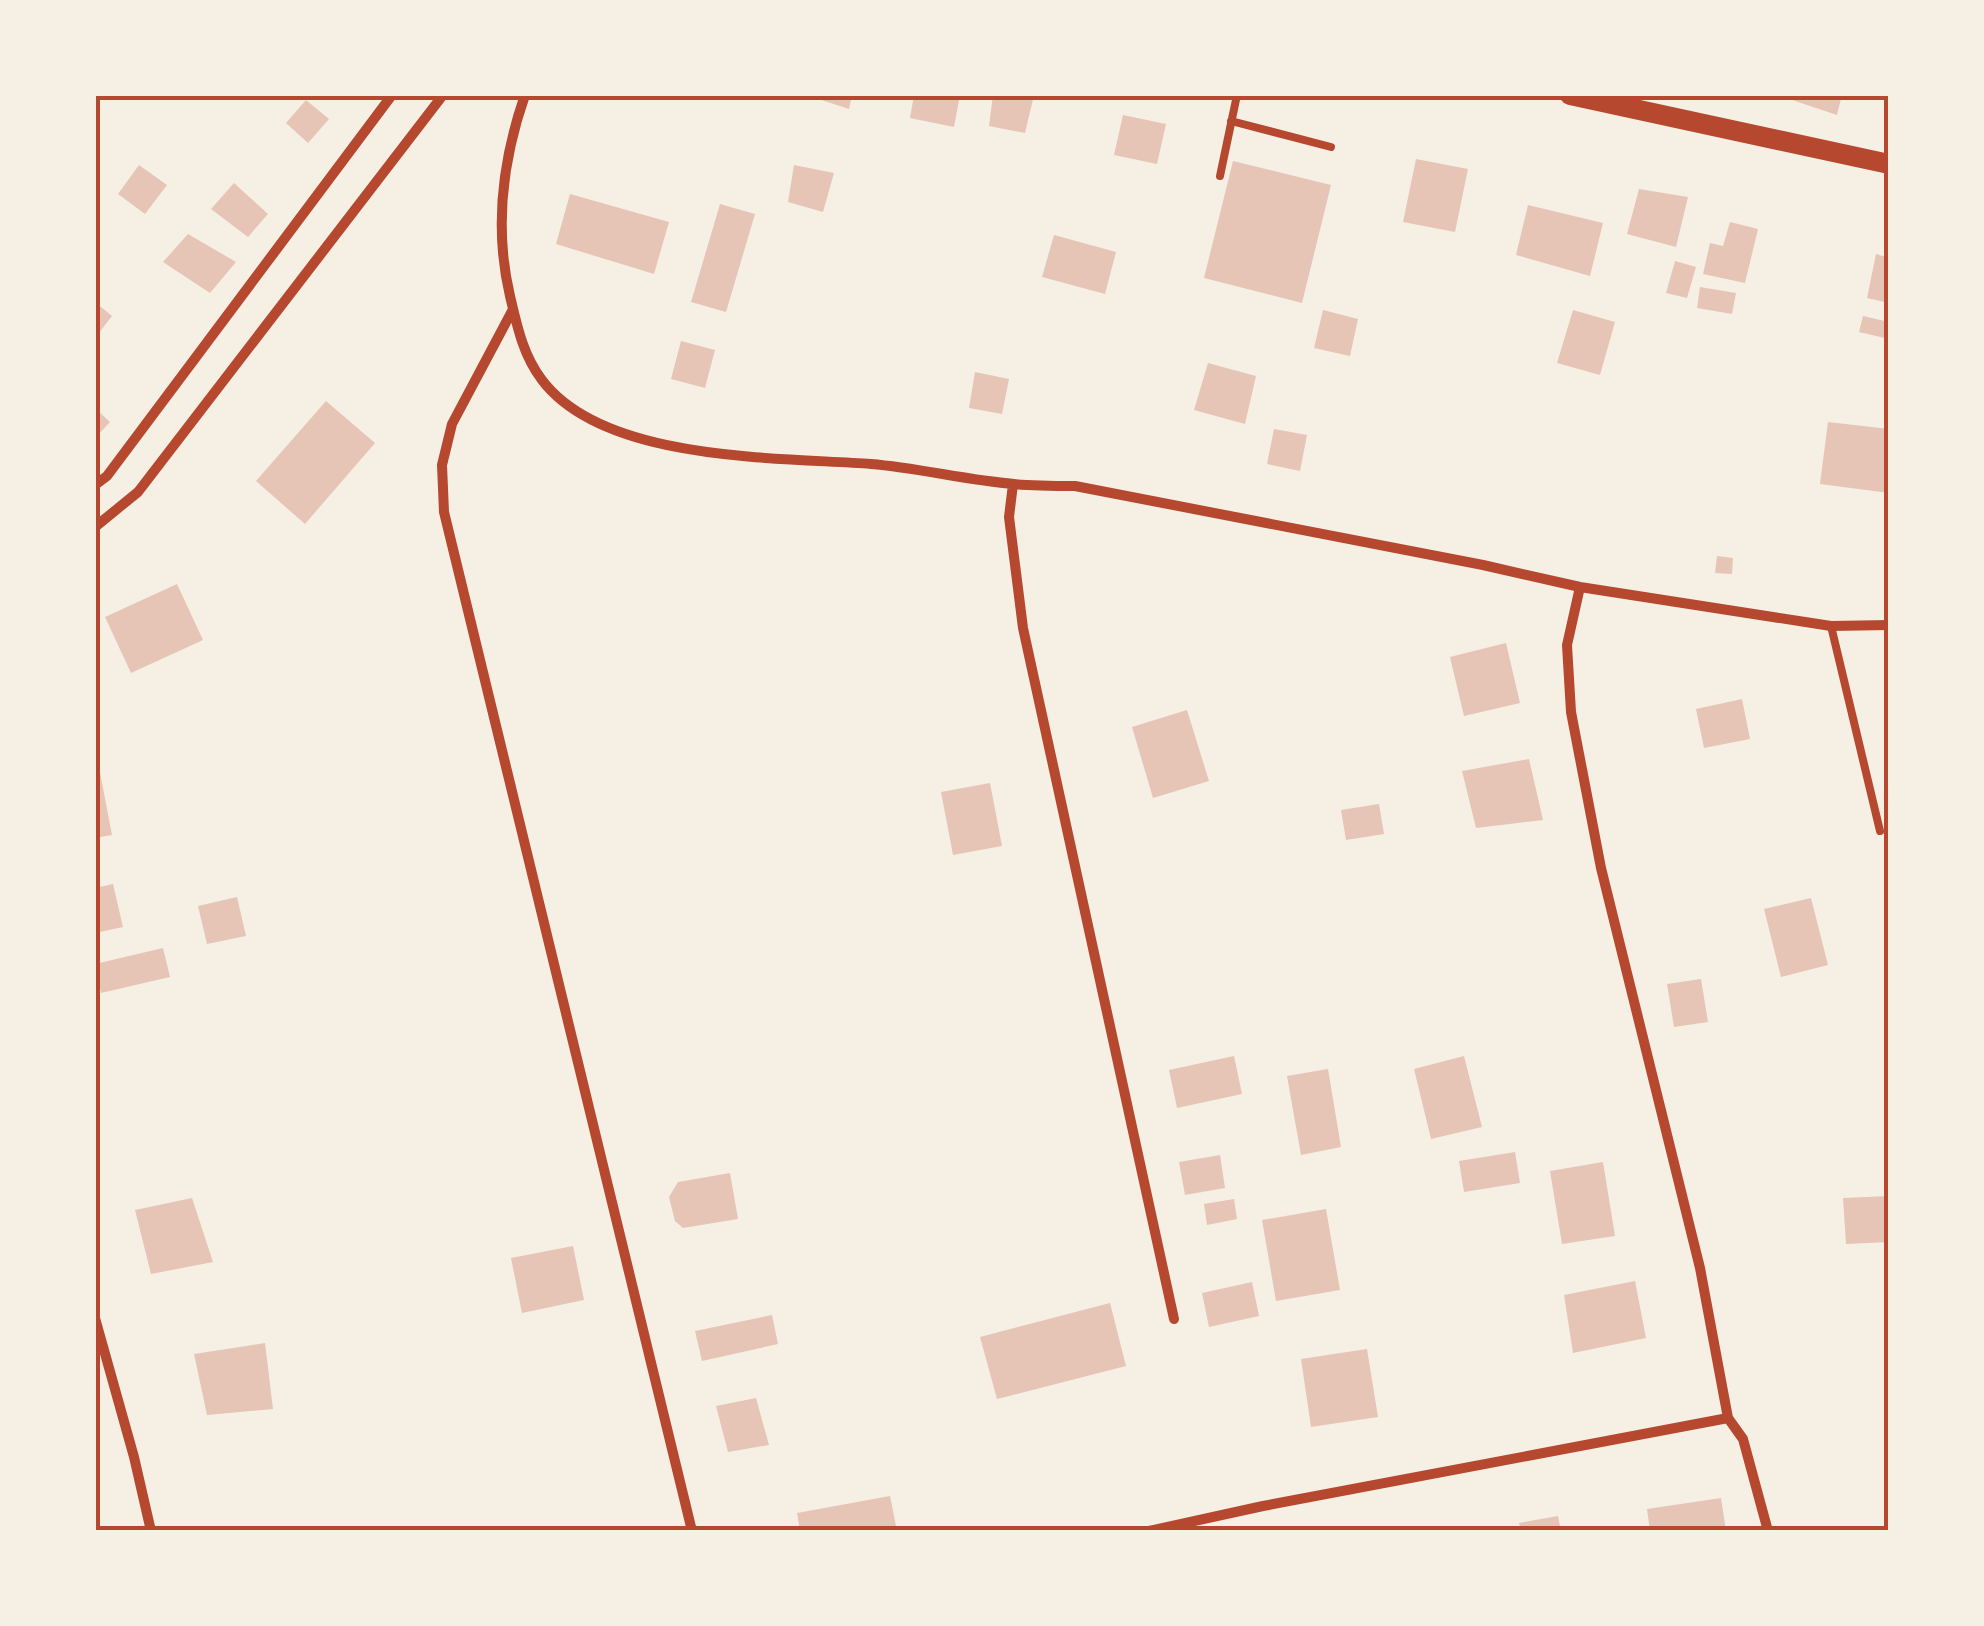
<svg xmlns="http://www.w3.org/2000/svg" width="1984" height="1626" font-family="Manrope,sans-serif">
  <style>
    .building { fill: #e6c5b7 }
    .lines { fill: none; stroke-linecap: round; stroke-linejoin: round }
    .service { stroke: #b5482f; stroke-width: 8 }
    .minor { stroke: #b5482f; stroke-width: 10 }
    .secondary { stroke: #b5482f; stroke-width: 20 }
    .neatline { fill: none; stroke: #b5482f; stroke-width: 4 }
  </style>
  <rect width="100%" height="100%" fill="#f6efe4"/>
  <path class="building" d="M806,95H852L849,109Z
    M914,95H960L954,127L910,118Z
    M993,95H1034L1025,133L989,126Z
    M1786,95H1842L1837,115L1786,98Z
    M306,100L329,119L308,143L286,123Z
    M1123,115L1166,124L1157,164L1114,155Z
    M1416,159L1468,169L1455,232L1403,222Z
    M1233,161L1331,185L1302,303L1204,278Z
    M139,165L167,185L145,214L118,194Z
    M794,165L834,173L823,212L788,202Z
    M234,183L268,214L248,237L211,209Z
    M1639,189L1688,197L1676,247L1627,234Z
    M570,194L669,222L654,274L556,244Z
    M720,204L755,214L726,312L691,302Z
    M1528,205L1603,223L1590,276L1516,255Z
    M1730,222L1758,229L1745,283L1703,274L1710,243L1723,246Z
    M188,234L236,262L210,293L163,262Z
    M1054,235L1116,252L1105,294L1042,277Z
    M1876,254L1889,258V303L1867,298Z
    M1675,261L1696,267L1687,298L1666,293Z
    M1700,287L1736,293L1732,314L1697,308Z
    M95,302L112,316L95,338Z
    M1323,310L1358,319L1350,356L1314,348Z
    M1573,310L1615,322L1600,375L1557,363Z
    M1863,316L1889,322V339L1859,332Z
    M681,341L715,350L705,388L671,379Z
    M1208,363L1256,376L1245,424L1194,410Z
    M975,372L1009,379L1002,414L969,408Z
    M326,401L375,443L305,524L256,481Z
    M95,408L110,422L95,438Z
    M1828,422L1889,429V493L1820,484Z
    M1274,429L1307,435L1300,471L1267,464Z
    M1717,556L1733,558L1732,574L1715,573Z
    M177,584L203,640L131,673L105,617Z
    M1506,643L1520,703L1464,716L1450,657Z
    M1742,699L1750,739L1704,748L1696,709Z
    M1187,710L1209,781L1153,798L1132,727Z
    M1529,759L1543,820L1476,828L1462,771Z
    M95,762H98L112,835L95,838Z
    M990,783L1002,846L953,855L941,792Z
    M1379,804L1384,834L1346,840L1341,810Z
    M113,884L123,927L95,933V888Z
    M237,897L246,936L207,944L198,906Z
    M1811,898L1828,965L1781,977L1764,909Z
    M163,948L170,977L101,993L95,964Z
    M1701,979L1708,1022L1674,1027L1667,984Z
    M1234,1056L1242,1094L1177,1108L1169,1070Z
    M1464,1056L1482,1127L1431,1139L1414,1069Z
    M1328,1069L1341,1147L1301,1155L1287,1076Z
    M1515,1152L1520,1183L1464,1192L1459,1161Z
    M1220,1155L1225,1188L1185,1195L1179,1162Z
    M1603,1162L1615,1236L1562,1244L1550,1171Z
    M730,1173L738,1219L683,1228L675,1221L669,1197L678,1182Z
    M1889,1196V1242L1846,1244L1843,1198Z
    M192,1198L213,1262L151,1274L135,1210Z
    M1234,1199L1237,1219L1207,1225L1204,1204Z
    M1326,1209L1340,1290L1276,1301L1262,1220Z
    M573,1246L584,1300L522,1313L511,1258Z
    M1635,1281L1646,1338L1573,1353L1564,1295Z
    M1252,1282L1259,1316L1209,1327L1202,1293Z
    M1110,1303L1126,1366L997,1399L980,1337Z
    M772,1315L778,1344L702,1361L695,1331Z
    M265,1343L273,1409L207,1415L194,1354Z
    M1367,1349L1378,1417L1311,1427L1301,1359Z
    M756,1398L769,1445L728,1452L716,1406Z
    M890,1496L897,1531H800L797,1513Z
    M1721,1498L1726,1531H1650L1647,1509Z
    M1558,1516L1561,1531H1521L1519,1523Z"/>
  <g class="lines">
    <path class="service" d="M1231,121L1331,147
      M1220,176L1237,95
      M1831,626L1880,831"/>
    <path class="minor" d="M525,95C502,161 494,228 510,296C517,326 523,355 542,380C604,462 777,457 871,464C919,468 966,480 1014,484C1034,486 1055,486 1075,486L1483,565L1580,587L1831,626L1889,625
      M512,311L452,424L442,465L444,512L692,1531
      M1013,484L1009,517L1023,628L1174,1319
      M95,485L107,476L392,95
      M95,527L138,492L443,95
      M1580,587L1567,645L1571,712L1601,868L1700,1268L1728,1418L1743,1439L1768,1531
      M95,1318L134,1457L151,1531
      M1149,1531L1263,1506L1728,1418"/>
    <path class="secondary" d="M1570,95L1889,164"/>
  </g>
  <rect width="1984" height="1626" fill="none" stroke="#f6efe4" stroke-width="195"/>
  <rect x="98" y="98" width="1788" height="1430" class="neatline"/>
</svg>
